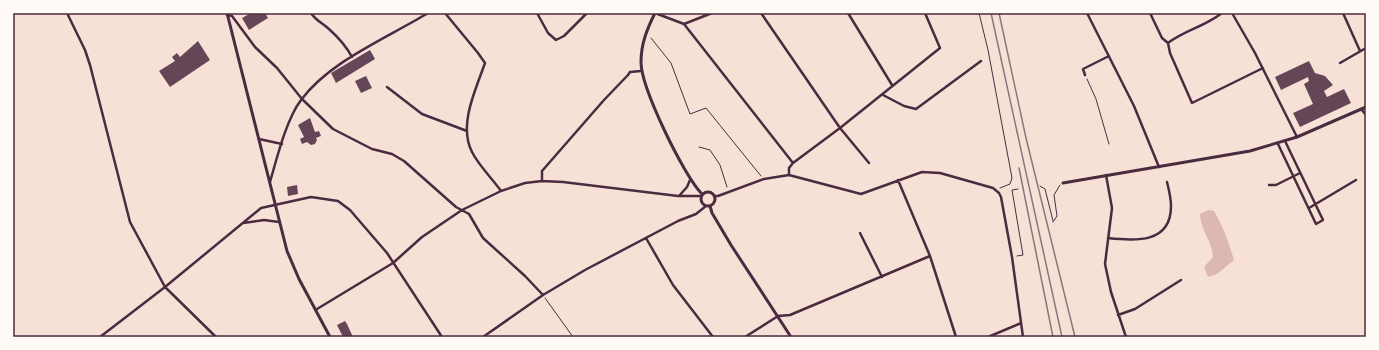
<svg xmlns="http://www.w3.org/2000/svg" width="1379" height="350" font-family="'Fira Sans',sans-serif">
  <style>
    .water { fill: #dcb8b0 }
    .building { fill: #644757 }
    .lines { fill: none; stroke-linecap: round; stroke-linejoin: round }
    .path { stroke: #4a2c40; stroke-width: 1 }
    .minor { stroke: #4a2c40; stroke-width: 2.5 }
    .tertiary { stroke: #4a2c40; stroke-width: 3 }
    .rail { stroke: #8f747c; stroke-width: 1.5 }
    .neatline { fill: none; stroke: #4a2c40; stroke-width: 1.5 }
  </style>
  <rect width="100%" height="100%" fill="#f7e1d7"/>
  <path class="water" d="M1209,210L1214,211C1223,226 1229,243 1234,260L1217,274L1208,277L1204,267L1213,257C1212,241 1200,229 1200,214Z"/>
  <path class="building" d="M251,13H265L268,18L249,30L242,18Z
    M198,41L210,60L170,87L159,71L175,61L172,57L177,53L180,57Z
    M370,50L375,59L336,83L331,73Z
    M1309,61L1315,73L1325,76L1333,85L1324,91L1327,97L1344,89L1351,103L1300,127L1293,113L1313,104L1304,84L1309,81L1308,77L1281,90L1275,77Z
    M366,76L372,88L361,93L355,81Z
    M310,118L315,132L319,131L321,136L316,138L317,140L315,144L311,145L307,142L302,144L300,139L304,137L298,125Z
    M297,185L298,194L288,196L287,187Z
    M345,321L347,324L353,337H343L337,325Z"/>
  <g class="lines">
    <path class="path" d="M979,13L988,50L1012,178L1010,184L1000,188
      M651,38L671,63L690,114L706,108L761,176
      M1087,79L1096,99L1109,144
      M699,147L710,150L720,165L727,187
      M1040,186L1045,189L1053,221
      M1053,222L1057,216L1054,195L1060,185
      M1017,256L1023,255L1012,190L1018,189
      M545,298L573,337"/>
    <path class="minor" d="M67,13L85,50L90,65L130,222L165,287L216,337
      M311,13C316,21 323,23 330,30C339,38 346,46 352,57
      M445,13L478,53L485,63C476,89 458,125 472,152C479,166 492,178 501,191
      M537,13L548,33L556,40L564,36L587,13
      M655,13L684,24L712,13
      M761,13L840,128L869,163
      M848,13L892,85
      M1087,13L1134,106L1159,167
      M1150,13L1162,38L1168,43L1170,53L1192,103L1263,68
      M1232,13L1255,53L1297,137
      M1343,13L1360,51
      M227,15L232,16L255,47L277,68L302,99L333,129L372,149L392,154L404,161L456,207L469,214L483,238L525,276L543,295
      M684,24L793,163
      M1168,43C1185,30 1204,27 1222,13
      M1340,63L1366,48
      M1085,75L1083,69L1109,56
      M387,87L422,114L467,131
      M883,95L904,106L916,109L981,61
      M1361,109L1366,115
      M259,139L282,144
      M1278,144L1316,224L1323,220L1285,141
      M789,175V168L793,163L840,128L940,48L925,13
      M1106,175L1112,208L1105,264L1111,292L1126,337
      M898,180L930,256L956,337
      M542,181V171L604,100L628,75L630,72L641,71
      M270,182C277,158 286,120 301,100C330,61 387,38 428,13
      M1269,185H1276L1300,173
      M679,196L687,187L690,180
      M714,196H718L764,179L789,175L861,194L922,172L940,173L993,188L999,193L1001,197L1012,257L1023,337
      M1309,208L1356,180
      M243,223L264,220L279,222
      M860,233L882,277
      M646,238L673,285L713,337
      M1108,238C1135,241 1171,244 1171,206C1171,198 1169,190 1167,182
      M317,309L393,263L422,237L462,210L501,191L525,183L542,181L563,182L678,196H701
      M1118,315L1135,309L1181,280
      M100,337L165,287L261,208L311,197L338,201L350,210L387,253L442,337
      M483,337L543,295L585,270L678,221L696,214L706,206
      M745,337L778,316L790,315L930,256
      M988,337L1021,323"/>
    <path class="tertiary" d="M227,13L287,251L299,279L330,337
      M655,13C647,29 641,44 641,62C641,88 684,176 702,194
      M1063,183L1250,151L1297,137L1366,107
      M701 199a7 7 0 1 1 14 0a7 7 0 1 1-14 0Z
      M710,206L712,213L731,245L791,337"/>
    <path class="rail" d="M991,13L1062,337
      M999,13L1026,138L1075,337
      M1019,168L1053,337"/>
  </g>
  <rect width="1379" height="350" fill="none" stroke="#fffaf5" stroke-width="28"/>
  <rect x="14" y="14" width="1351" height="322" class="neatline"/>
</svg>
